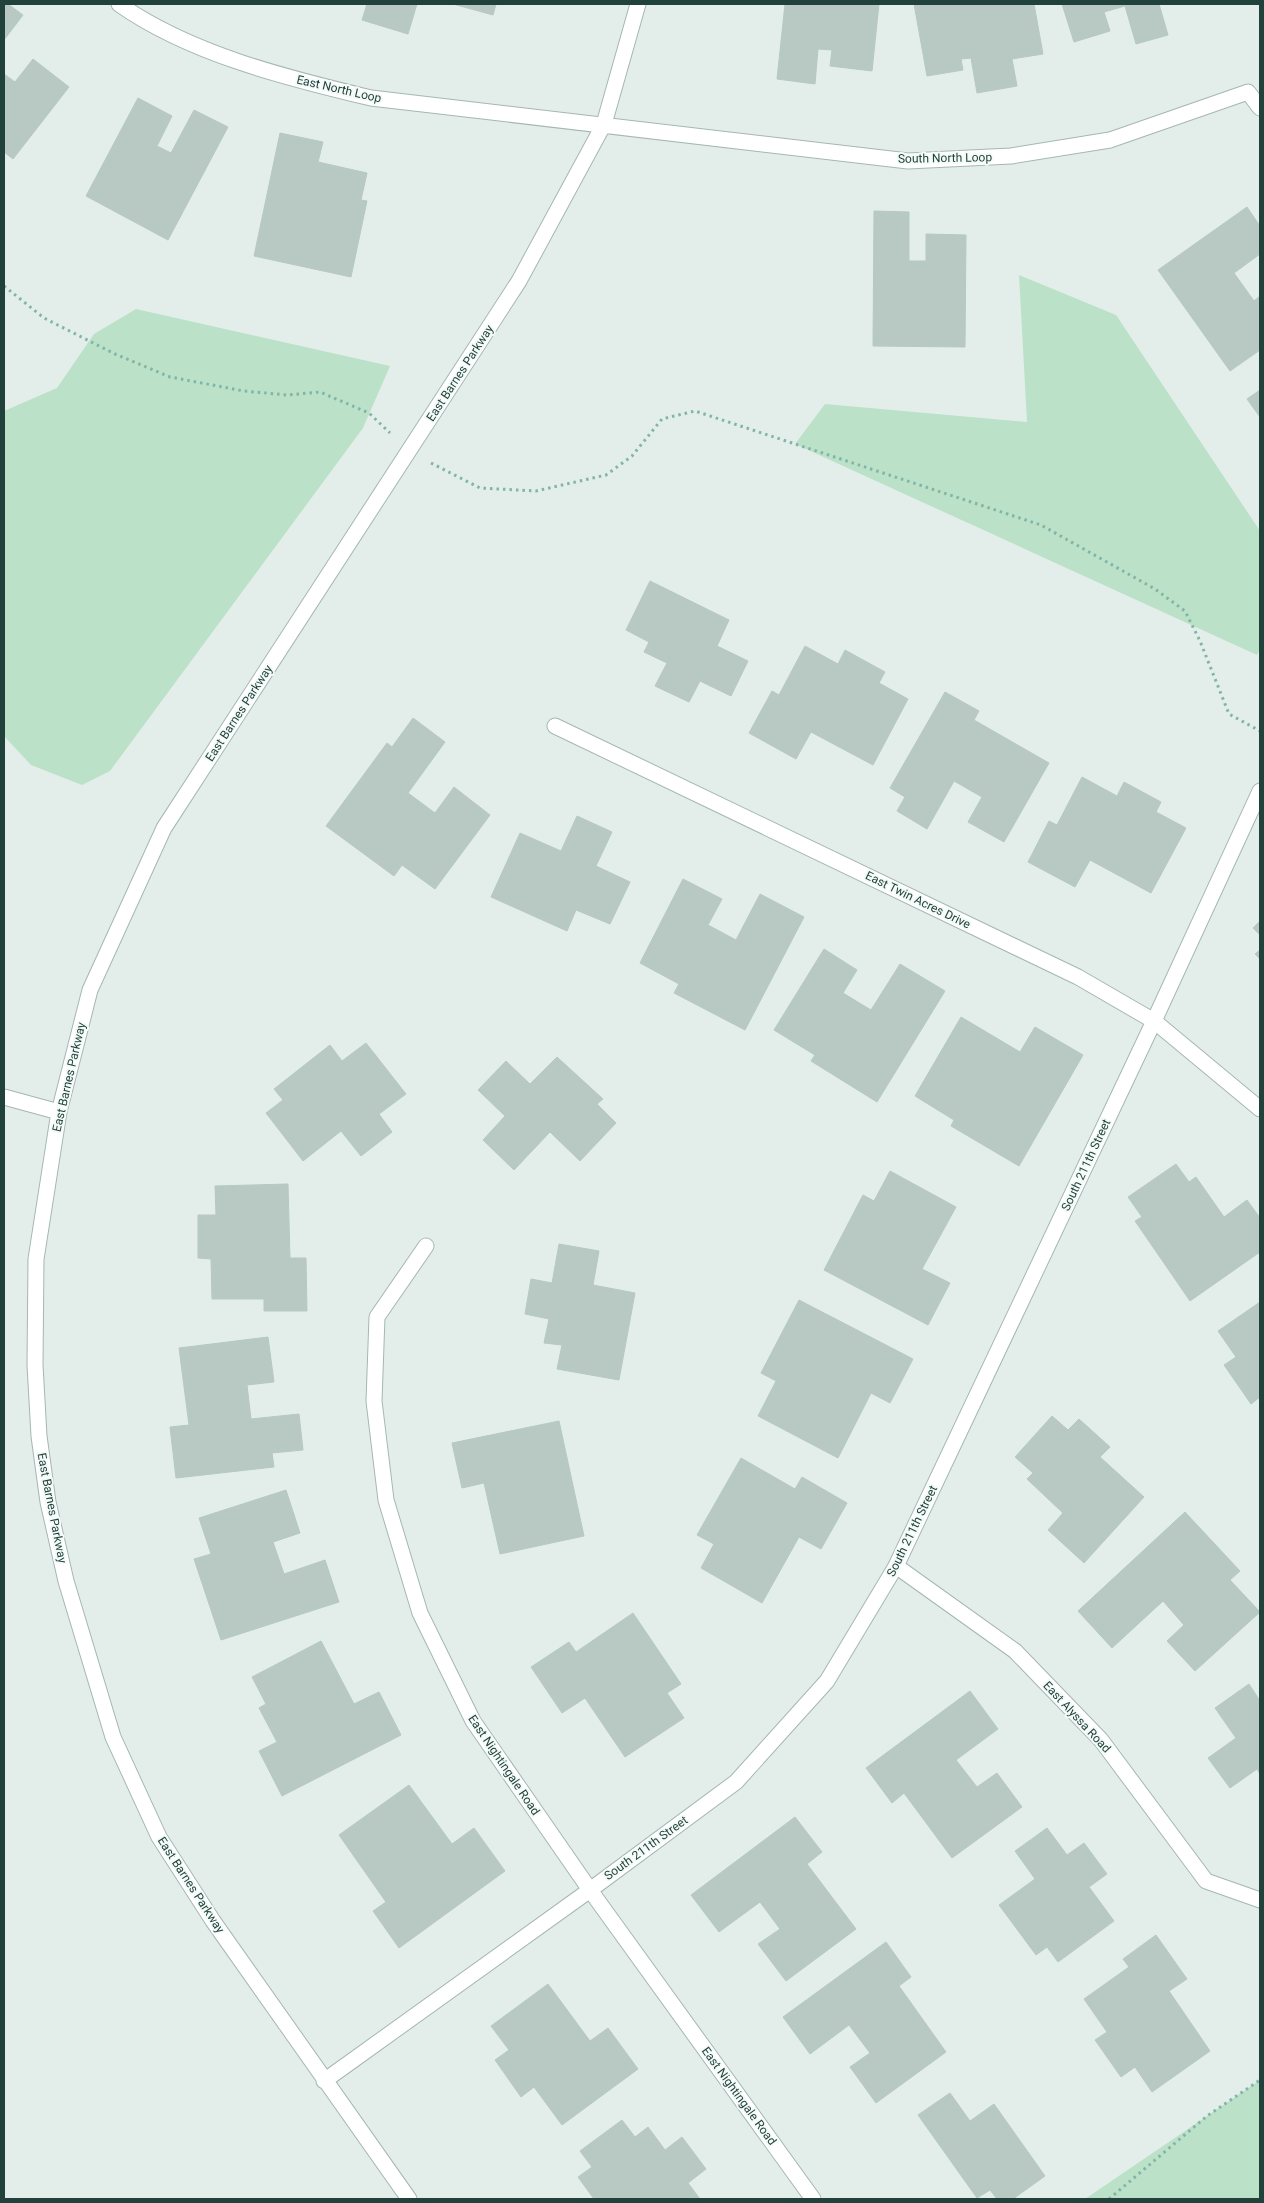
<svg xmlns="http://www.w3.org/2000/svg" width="1264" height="2203" font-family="Roboto,sans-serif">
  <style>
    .green { fill: #bbe1c8 }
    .building { fill: #b8c9c3; stroke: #b5c9c2 }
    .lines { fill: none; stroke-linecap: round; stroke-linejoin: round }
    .minor-casing { stroke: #a5b7b2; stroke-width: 17 }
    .path { stroke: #81b5a8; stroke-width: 3; stroke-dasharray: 2.5 4; stroke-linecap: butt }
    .minor { stroke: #fff; stroke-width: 15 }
    .labels { text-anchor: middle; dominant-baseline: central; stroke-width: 4; stroke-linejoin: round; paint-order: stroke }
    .street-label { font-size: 12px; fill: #21423b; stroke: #f4faf8 }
  </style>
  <rect width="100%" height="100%" fill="#e3eeea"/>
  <path class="green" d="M1019,275L1116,315L1260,531V649L1257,655L795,444L825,404L1027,422Z
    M136,309L390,366L363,428L110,771L82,785L31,765L4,736V411L57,388L94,334Z
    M1260,2080V2199H1085Z"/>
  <path class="building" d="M4,4H8L23,15L4,40Z
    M367,4H417L408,34L362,20Z
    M453,4H496L493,15Z
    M785,4H879L872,71L830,66L832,50L818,49L815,84L777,79Z
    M914,4H1034L1043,54L1012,59L1017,86L977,93L971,58L961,59L963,70L927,76Z
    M1062,4H1159L1168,35L1136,44L1125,6L1104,12L1110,31L1074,42Z
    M33,59L69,87L13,159L4,152V74L15,82Z
    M138,98L172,116L157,146L171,153L194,110L228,127L168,240L86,196Z
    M280,133L323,142L318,162L367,173L361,200L367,201L351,277L254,256Z
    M1247,207L1260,226V254L1234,273L1254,301L1260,296V350L1230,371L1158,270Z
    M874,211L909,212V261H926V234L966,235L965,347L873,346Z
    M1260,390V417L1247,399Z
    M650,581L729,620L717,646L748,661L731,696L700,681L689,702L655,686L667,663L644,652L649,642L626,630Z
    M805,646L838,664L845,650L885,672L879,683L908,699L873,765L811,732L796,759L749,733L772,691L779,695Z
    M945,692L979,711L974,720L1049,763L1004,842L968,822L982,797L954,781L927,829L897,811L905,797L890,788Z
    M413,718L445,742L408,793L435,813L454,787L490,815L435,889L402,865L394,876L326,826L387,743L392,747Z
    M1082,777L1117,796L1124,782L1161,802L1156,812L1186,828L1151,893L1090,860L1075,887L1028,862L1049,821L1057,825Z
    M577,816L612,832L596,866L630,882L610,924L576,910L567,931L491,897L520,833L561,851Z
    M683,879L722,899L708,925L736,940L760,894L804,917L745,1030L674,993L679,984L640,963Z
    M1260,921V935L1253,928Z
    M824,949L857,970L843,993L871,1010L900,964L945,991L877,1102L811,1061L815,1055L774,1030Z
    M1260,950V959L1255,954Z
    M961,1017L1020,1052L1035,1027L1083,1055L1019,1166L951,1126L954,1120L915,1096Z
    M366,1043L406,1094L379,1114L392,1132L361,1156L341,1131L303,1161L266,1113L283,1100L274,1089L330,1045L342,1061Z
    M557,1057L603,1099L597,1104L616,1123L580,1161L550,1132L514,1170L483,1140L505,1116L478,1090L506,1061L530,1084Z
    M1176,1164L1189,1182L1196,1177L1224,1217L1247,1200L1260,1218V1252L1190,1301L1135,1221L1142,1217L1128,1197Z
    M890,1171L956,1207L922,1269L950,1283L928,1325L824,1270L863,1195L874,1201Z
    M288,1184L290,1258H306L307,1311H264V1299H212L211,1259L198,1258V1215H216L215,1186Z
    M559,1244L599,1251L593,1285L635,1293L619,1380L557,1369L562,1345L544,1343L549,1319L525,1314L531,1279L552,1283Z
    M799,1300L913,1359L890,1403L871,1393L838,1458L758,1416L776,1381L761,1373Z
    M1260,1302V1397L1251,1404L1224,1365L1236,1357L1218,1331Z
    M268,1337L274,1382L247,1385L251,1419L299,1414L303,1450L272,1453L274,1467L176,1478L170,1427L189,1425L179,1348Z
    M1052,1416L1068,1430L1079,1419L1110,1447L1100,1457L1144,1497L1084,1563L1048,1530L1063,1513L1027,1479L1033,1473L1015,1457Z
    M559,1421L584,1536L500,1554L484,1483L462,1488L452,1443Z
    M741,1458L795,1489L802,1477L847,1503L821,1549L799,1537L762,1603L701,1568L714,1544L697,1535Z
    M286,1490L300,1533L273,1542L284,1574L325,1560L339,1602L221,1640L194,1559L211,1554L199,1518Z
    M1185,1512L1240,1571L1230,1580L1260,1612L1195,1671L1167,1641L1184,1625L1163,1601L1112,1648L1078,1611Z
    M633,1613L681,1684L667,1693L684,1718L625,1757L585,1698L562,1713L531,1667L569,1642L576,1652Z
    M321,1641L354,1704L379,1692L401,1735L282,1796L259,1751L277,1742L259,1708L266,1704L252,1677Z
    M1249,1684L1260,1701V1774L1257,1769L1230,1788L1208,1758L1236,1738L1215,1708Z
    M970,1691L998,1729L956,1760L977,1787L997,1773L1022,1807L952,1858L904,1793L892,1803L866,1768Z
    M409,1785L452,1844L474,1828L505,1871L399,1948L373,1911L386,1902L339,1835Z
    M795,1817L822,1852L807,1864L856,1929L786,1981L758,1944L780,1929L760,1902L719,1932L691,1895Z
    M1047,1828L1067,1855L1084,1843L1107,1874L1089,1887L1114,1921L1058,1962L1047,1947L1036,1955L999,1905L1035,1879L1015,1851Z
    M1156,1935L1187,1979L1169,1991L1210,2051L1152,2092L1135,2067L1121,2077L1095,2040L1107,2032L1084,1999L1129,1967L1123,1959Z
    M886,1942L911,1977L899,1986L946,2052L876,2103L850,2067L870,2053L849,2025L810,2054L783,2017Z
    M548,1984L590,2041L608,2028L638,2069L562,2125L534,2087L521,2097L495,2060L509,2050L491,2026Z
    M950,2093L970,2121L994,2104L1045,2176L1013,2199H997L990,2190L977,2198L918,2115Z
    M622,2120L635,2137L648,2127L665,2150L682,2137L706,2169L688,2183L700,2199H594L578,2177L592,2167L580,2151Z"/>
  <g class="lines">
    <defs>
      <path id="minor" d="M119,4C190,54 287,78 371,98L908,161L1011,156L1110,140L1248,92L1260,108
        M555,726L1078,977L1154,1021L1260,1109
        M4,1097L59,1112
        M426,1246L377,1317L374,1401L386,1500L420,1613L473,1721L590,1890L813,2199
        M896,1566L1015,1651L1101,1740L1206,1881L1260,1900
        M324,2081L590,1890L736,1782L827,1681L896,1566L1154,1021L1260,791
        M409,2199L213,1921L159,1837L113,1737L66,1581L48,1502L39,1436L35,1365L36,1259L59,1112L90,990L164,828L519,281L604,124L638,4"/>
    </defs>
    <use href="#minor" class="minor-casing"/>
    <path class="path" d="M4,286L44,318L115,354L170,377L244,391L287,395L320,392L369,413L390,433
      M431,463L480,488L536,491L606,475L632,456L662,419L695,411L1041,525L1155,589L1185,611L1200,641L1229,714L1260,731
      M1109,2199L1207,2116L1260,2080"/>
    <use href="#minor" class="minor"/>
  </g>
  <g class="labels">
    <g class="street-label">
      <text transform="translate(339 89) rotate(13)">East North Loop</text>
      <text transform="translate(945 158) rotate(-1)">South North Loop</text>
      <text transform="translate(460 373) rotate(-57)">East Barnes Parkway</text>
      <text transform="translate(239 713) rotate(-57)">East Barnes Parkway</text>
      <text transform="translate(918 900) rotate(26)">East Twin Acres Drive</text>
      <text transform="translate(69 1077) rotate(-77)">East Barnes Parkway</text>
      <text transform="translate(1086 1165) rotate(-65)">South 211th Street</text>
      <text transform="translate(52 1508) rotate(79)">East Barnes Parkway</text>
      <text transform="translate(912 1531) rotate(-64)">South 211th Street</text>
      <text transform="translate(1077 1717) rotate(47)">East Alyssa Road</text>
      <text transform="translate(504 1765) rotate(56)">East Nightingale Road</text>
      <text transform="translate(646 1848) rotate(-36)">South 211th Street</text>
      <text transform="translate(191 1885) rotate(57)">East Barnes Parkway</text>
      <text transform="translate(739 2096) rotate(54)">East Nightingale Road</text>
    </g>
  </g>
  <rect width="1264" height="2203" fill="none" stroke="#21423b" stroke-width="10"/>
</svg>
